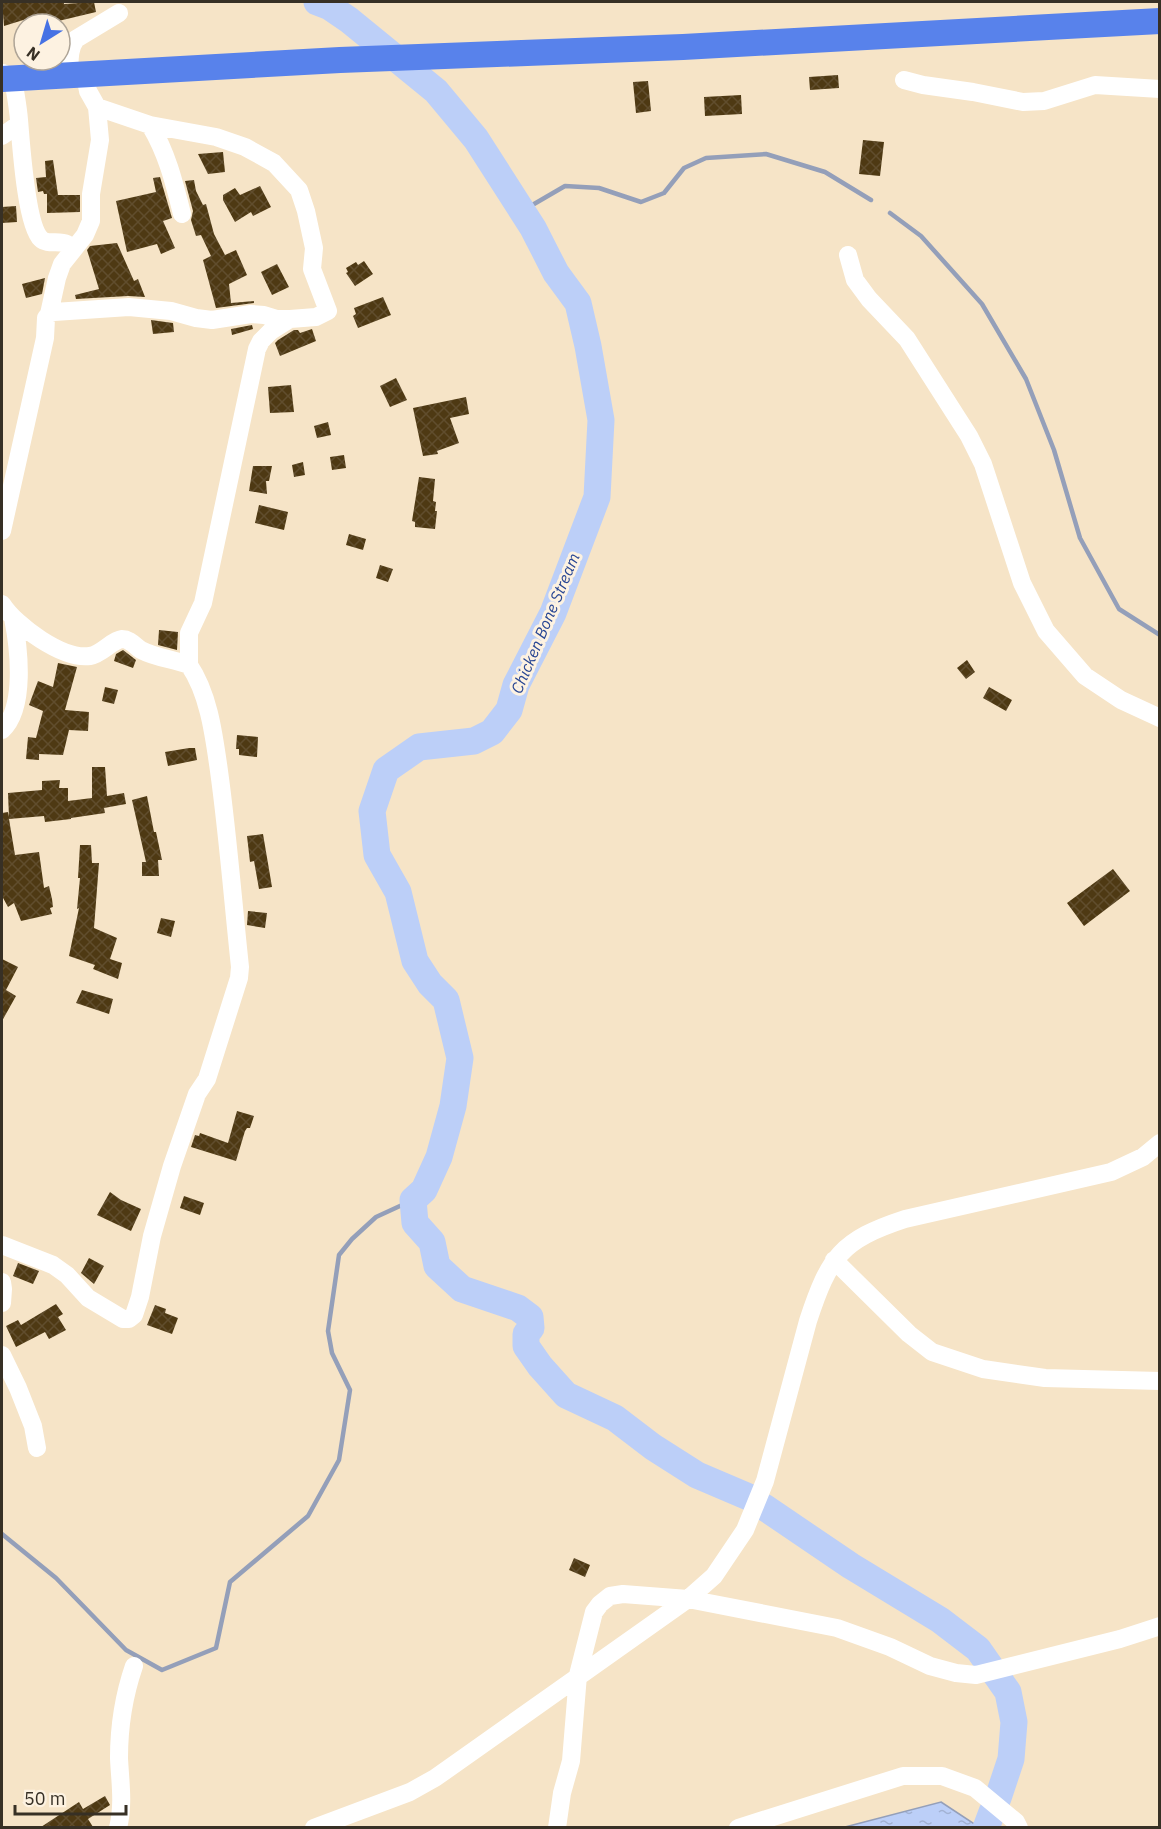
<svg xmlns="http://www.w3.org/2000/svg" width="1161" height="1829" font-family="'IBM Plex Sans',sans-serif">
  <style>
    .water { fill: url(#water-ripples); stroke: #949fb9; stroke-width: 1.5 }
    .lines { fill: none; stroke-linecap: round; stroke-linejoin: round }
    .stream { stroke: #949fb9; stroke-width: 4.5 }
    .river { stroke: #bccff8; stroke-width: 27 }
    .building { fill: url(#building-cross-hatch) }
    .minor { stroke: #fff; stroke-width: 18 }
    .highway { stroke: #5882eb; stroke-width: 26 }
    .labels { text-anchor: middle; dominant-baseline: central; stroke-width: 6; stroke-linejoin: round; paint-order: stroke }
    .water-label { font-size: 16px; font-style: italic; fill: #284693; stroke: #fdf2e1 }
  </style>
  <defs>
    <pattern id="water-ripples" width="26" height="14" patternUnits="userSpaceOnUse" patternTransform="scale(1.5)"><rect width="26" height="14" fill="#bccff8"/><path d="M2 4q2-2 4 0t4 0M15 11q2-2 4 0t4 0" fill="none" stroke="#a2b2d4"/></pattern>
    <pattern id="building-cross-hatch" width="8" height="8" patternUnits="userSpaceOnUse" patternTransform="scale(1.5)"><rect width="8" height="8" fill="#4e3913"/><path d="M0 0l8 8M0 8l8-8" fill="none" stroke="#604d2d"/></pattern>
  </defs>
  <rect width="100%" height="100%" fill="#f6e4c7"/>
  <path class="water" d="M941,1802L979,1827H845Z"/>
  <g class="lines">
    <path class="stream" d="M522,211L565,186L599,188L641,202L664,193L684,168L706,158L766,154L825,172L871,200
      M890,213L921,236L982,304L1026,379L1054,450L1080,538L1119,609L1160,635
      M2,1534L56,1578L126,1650L162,1670L216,1648L230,1582L308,1516L339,1460L350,1390L332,1353L328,1331L339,1255L352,1239L376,1217L413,1200"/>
    <path class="river" d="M317,2L330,7L349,20L436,91L476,139L533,228L556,273L578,303L588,346L601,420L597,497L553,613L516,685L509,710L492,732L474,741L419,747L386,770L372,811L377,855L398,892L415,961L430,984L446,1000L460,1058L453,1106L439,1157L424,1190L413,1200L415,1223L432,1242L437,1266L462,1289L518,1308L530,1317L531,1328L526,1334V1346L540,1366L566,1395L615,1418L653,1447L697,1475L751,1498
      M764,1507L851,1566L940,1620L978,1649L1008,1692L1014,1722L1011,1759L998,1798
      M986,1828L992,1812"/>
  </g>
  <path class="building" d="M2,2H64V4L94,2L96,12L46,24H34L33,17L4,26Z
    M838,75L839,88L810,90L809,77Z
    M648,81L651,111L636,113L633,82Z
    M741,95L742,114L705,116L704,97Z
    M863,140L884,142L880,176L859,174Z
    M223,152L225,172L208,174L198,154Z
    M53,160L58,195H80V212L47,213V194H44L43,191L38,192L36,178L46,177L45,161Z
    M160,177L172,218L163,221L175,248L161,254L157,244L127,252L116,201L156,192L153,178Z
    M194,180L196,191L203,205L206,204L214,234L225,255L236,250L247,275L229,284L231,303L254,301V303L216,308L203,260L211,256L201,235L196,236L191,220L193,211L185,181Z
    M260,186L271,207L253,216L251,212L235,222L223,200V195L235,188L240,195Z
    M16,206L17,222L2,223V207Z
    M117,243L134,281L138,279L145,297L128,296L76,299L75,295L99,289L87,250L90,246Z
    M364,261L373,274L355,286L346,273L348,272L346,268L356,262L358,265Z
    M277,264L289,287L272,295L261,272Z
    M45,278L42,294L26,298L22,284Z
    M383,297L391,315L358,328L353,316L356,314L354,308Z
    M151,320L173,323L174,332L153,334Z
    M252,325L253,329L232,335L231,329Z
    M312,329L316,341L280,356L275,343L278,340L294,330H298L300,333Z
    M396,378L407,400L390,407L380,386Z
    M291,385L294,412L270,413L268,387Z
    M466,397L469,414L450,418L459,443L437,451L438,454L423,456L413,408Z
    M328,422L331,435L317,438L314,426Z
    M344,455L346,468L332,470L330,457Z
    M303,462L305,475L294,477L292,465Z
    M253,466H272L269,481H266L267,494L249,491Z
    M419,477L435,479L433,501L436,502L435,511H437L435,529L415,527V522L412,521Z
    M259,505L288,512L284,530L255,523Z
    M349,534L366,539L363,550L346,545Z
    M380,565L393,569L388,582L376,578Z
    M159,630L178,632L177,650L158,645Z
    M123,650L136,660L133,668L114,661L116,654Z
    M967,660L975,672L966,679L957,668Z
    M58,663L77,667L65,710L89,712L88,731L69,730L63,755L39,754V760L26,759L28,737L36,738L43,711L29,705L38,681L53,687Z
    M105,687L118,690L114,704L102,701Z
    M989,687L1012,700L1006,711L983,698Z
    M237,735L258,737L257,757L239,755V749H236Z
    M189,748H195L197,760L168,766L165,752Z
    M92,767H105L107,796L124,793L126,804L104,808L105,813L71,818V819L45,822L44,816L9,819L15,855L39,852L44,888L49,886L52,899L53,907L50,908L52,914L21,921L14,903L8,907L2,896V813L8,812L9,817L8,793L42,790V781L60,780L59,788H68V801L92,798Z
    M147,796L154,832H156L162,860H158L159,876H142V862H146L132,800Z
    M263,834L272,887L259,889L254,861L250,862L247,836Z
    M80,845H91L92,863H99L94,928L117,938L110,959L122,963L118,979L93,969L95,965L69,956L79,908L77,909L80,878H78Z
    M1113,869L1130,891L1084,926L1067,903Z
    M248,911L267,913L265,928L247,925Z
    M161,918L175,921L171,937L157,933Z
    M2,959L18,967L6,990L16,996L2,1021Z
    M82,990L113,999L109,1014L76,1003Z
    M237,1111L254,1116L250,1128H247L245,1131L236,1161L191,1147L195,1135L199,1136L200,1133L228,1143Z
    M110,1192L121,1200L141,1209L131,1231L97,1215Z
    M184,1196L204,1203L200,1215L180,1208Z
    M89,1258L104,1266L94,1284L81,1273Z
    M18,1263L39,1271L33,1284L13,1276Z
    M56,1304L63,1314L58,1317L66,1330L49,1339L45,1332L16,1347L6,1326L18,1320L21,1325Z
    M155,1305L166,1309L165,1313L178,1318L172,1334L147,1325Z
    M574,1558L590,1565L585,1577L569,1570Z
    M105,1796L110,1805L88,1819L93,1827H41L79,1802L83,1809Z"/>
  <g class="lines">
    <path class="minor" d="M3,73L13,78C15,92 18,106 19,120C21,142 26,225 41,239C47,245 59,240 67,244L70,251
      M69,76C70,63 68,50 76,39L119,13
      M904,80L923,85L973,92L1023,102L1044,101L1095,85L1160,89
      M97,107L150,125L216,137L245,147L274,163L299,190L306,211L314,248L312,269L328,311L316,317L290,319L271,331L261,341L257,349L203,603L189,633V665
      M150,125C167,153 174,182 182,214
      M2,136L19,124
      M848,255L855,280L869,299L907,339L969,436L983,464L1022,583L1046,631L1085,676L1121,700L1160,718
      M49,314L54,312L129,307L171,311L196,318L212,320L251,314L264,315L277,319H290
      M2,531L45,338L46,318L49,314L57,278L62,264L85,235L91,221V194L100,140L97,107L88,91L85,75
      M2,604C16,626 63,660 90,656C102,654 112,640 122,639C130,639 135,646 141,650C156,658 173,659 189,665C209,694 214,736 219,771C228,836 233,902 240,967L239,978L207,1079L197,1094L172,1166L152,1236L140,1297L134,1315L129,1319H123L88,1298L67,1275L53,1265L2,1245
      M2,730C26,708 19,648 13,618
      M834,1260L909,1334L932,1352L983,1369L1045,1378L1160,1381
      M2,1282L3,1289L2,1303
      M2,1355L18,1388L33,1426L37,1448
      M118,1828C124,1804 120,1781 119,1758C119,1727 124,1695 134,1666
      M314,1828L410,1792L435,1778L688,1599L714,1576L745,1530L765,1481L808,1321C829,1257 841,1240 905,1219L1111,1172L1143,1157L1160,1143
      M557,1828L562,1793L571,1761L578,1675L594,1612L600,1604L610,1596L623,1594L688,1599L837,1628L890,1647L930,1666L956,1673L976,1675L1120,1639L1160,1626
      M738,1828L903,1776H942L975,1788L1016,1822L1019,1828"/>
    <path class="highway" d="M2,79L340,60L683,47L1160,21"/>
  </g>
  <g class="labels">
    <g class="water-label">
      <text transform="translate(545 623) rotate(-67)">Chicken Bone Stream</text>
    </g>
  </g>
  <rect width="1161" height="1829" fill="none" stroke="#373025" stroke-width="6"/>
  <g transform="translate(42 42) rotate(217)"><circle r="28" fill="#fdf2e1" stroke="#aea496" stroke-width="1.5"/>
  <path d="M0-4.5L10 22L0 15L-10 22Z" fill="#4672e4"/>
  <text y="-9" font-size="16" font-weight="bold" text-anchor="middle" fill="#373025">N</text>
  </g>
  <path d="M15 1805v9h111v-9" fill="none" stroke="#373025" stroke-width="3"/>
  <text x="24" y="1805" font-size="18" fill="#373025" stroke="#fdf2e1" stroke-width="4.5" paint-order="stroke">50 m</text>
</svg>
